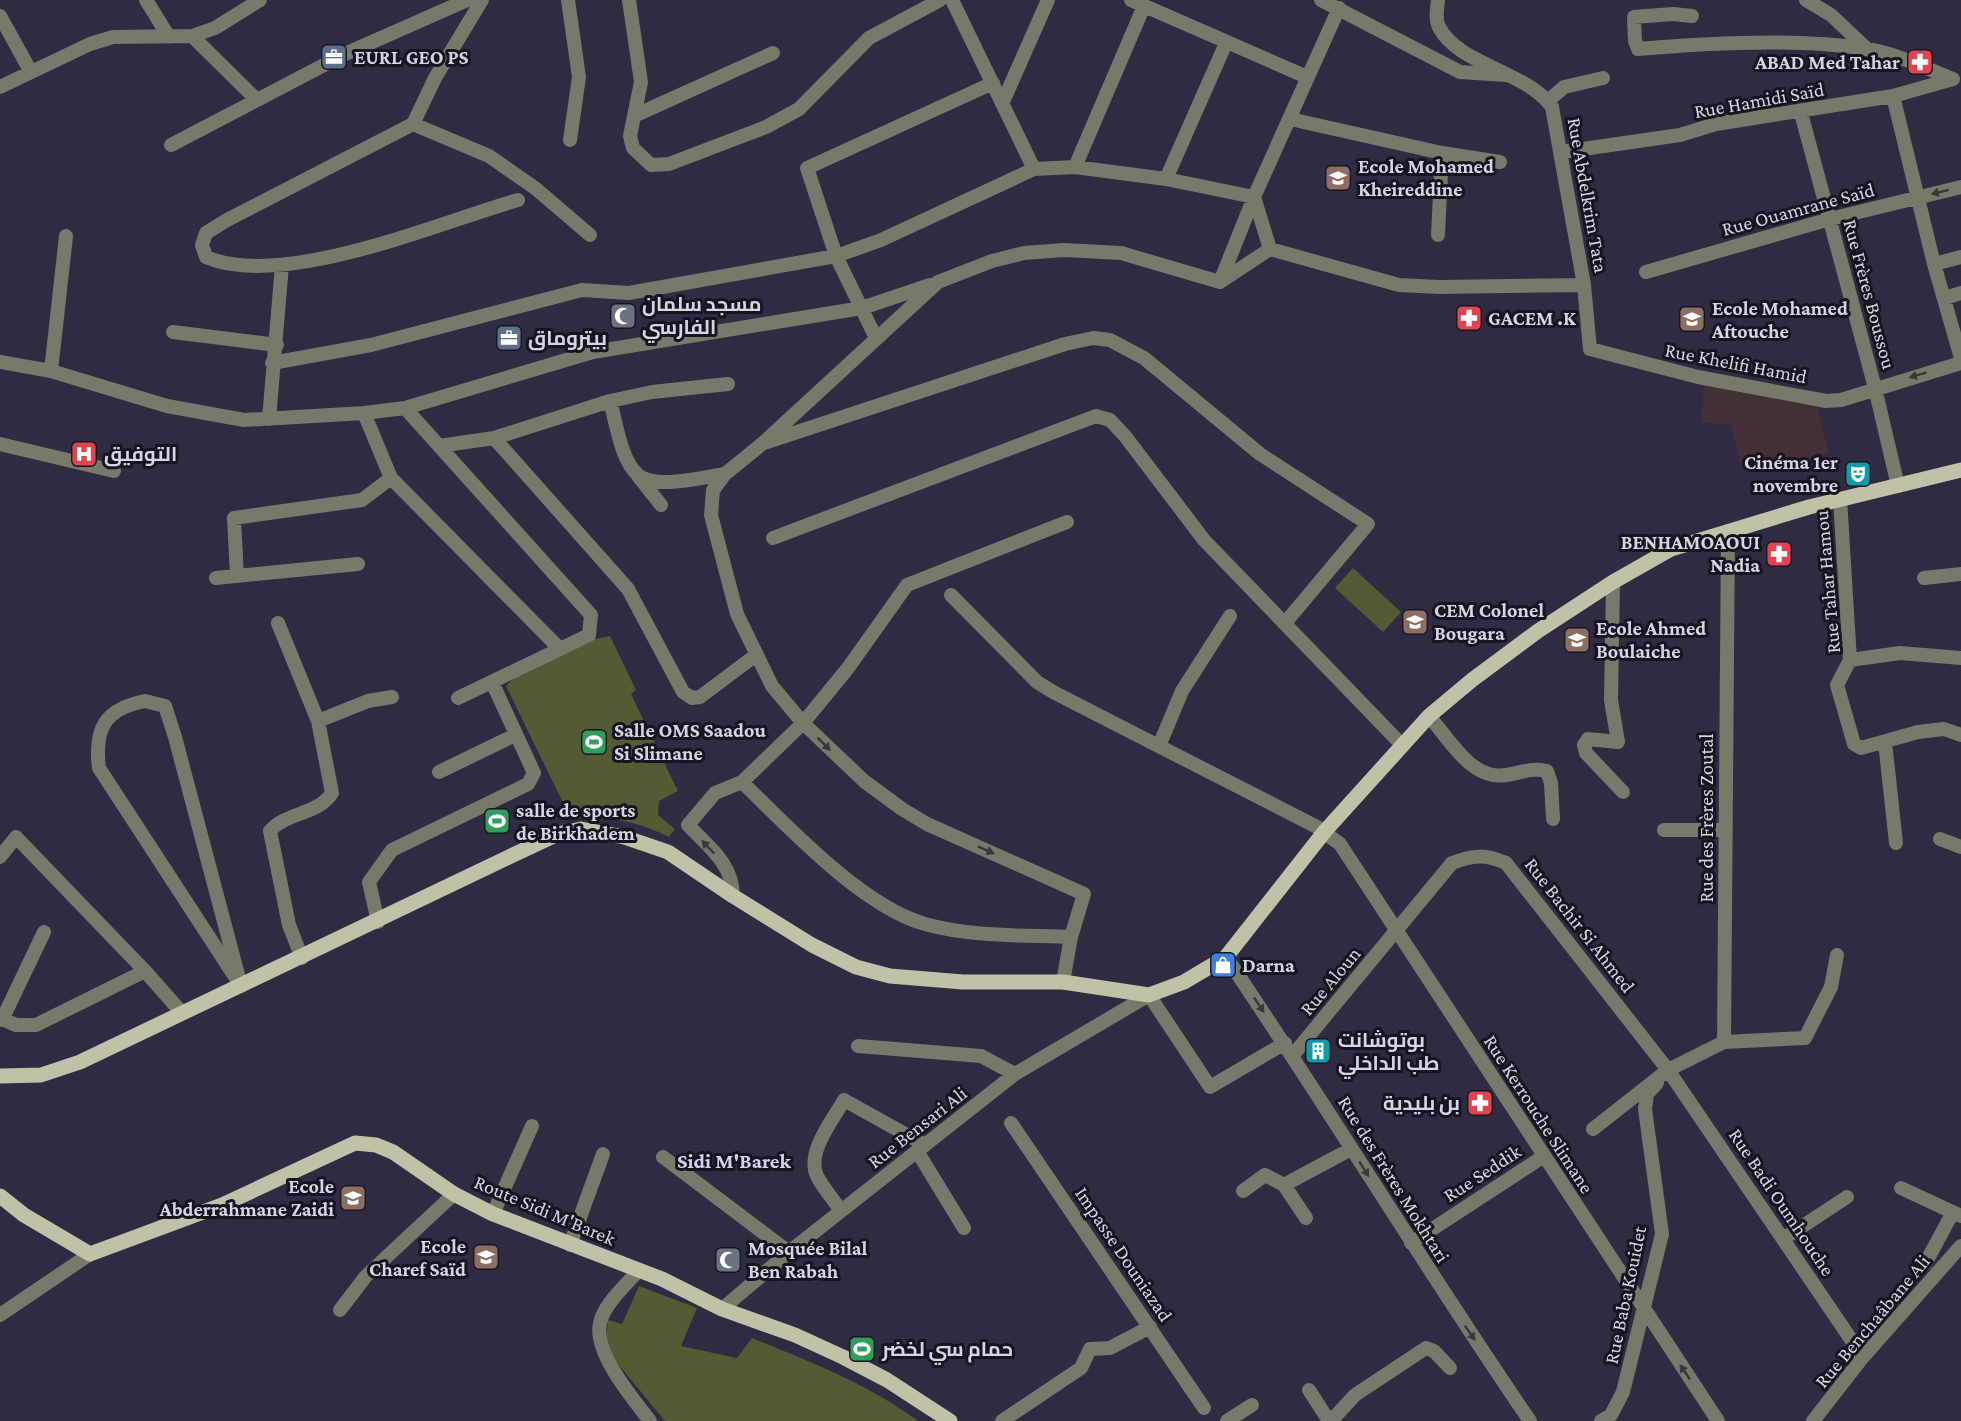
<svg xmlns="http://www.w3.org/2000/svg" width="1961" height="1421" font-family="'Crimson Pro',Cairo,serif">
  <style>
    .commercial { fill: #432f36 }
    .green { fill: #525b34 }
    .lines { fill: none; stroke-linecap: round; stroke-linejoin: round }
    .minor { stroke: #78786b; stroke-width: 14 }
    .major { stroke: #c1c1a7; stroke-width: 15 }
    .oneway { fill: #38383a }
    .labels { text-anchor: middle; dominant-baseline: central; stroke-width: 6; stroke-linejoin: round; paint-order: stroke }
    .poi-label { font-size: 20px; font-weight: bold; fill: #d6d5e4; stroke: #16151f; text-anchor: start }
    .street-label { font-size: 20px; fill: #d6d5e4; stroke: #16151f }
    .neighbourhood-label { font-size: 21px; font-weight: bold; fill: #d6d3f2; stroke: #16151f }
  </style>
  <rect width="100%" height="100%" fill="#2e2b42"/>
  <path class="commercial" d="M1704,383L1817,407L1829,453L1766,471L1763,459L1740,464L1731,425L1701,422Z"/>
  <path class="green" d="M1353,568L1401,612L1383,632L1335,588Z
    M610,636L636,690L631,694L678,791L659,801L658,815L675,829L669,837C637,821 606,815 571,819L506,686L516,676L590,640Z
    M639,1286L697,1308L681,1346L737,1358L752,1338C808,1361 868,1384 918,1421H665L613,1358L606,1339L608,1320L622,1324Z"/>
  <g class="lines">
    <path class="minor" d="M146,0L169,37
      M482,0L435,78L413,124L227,220L206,233L202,245L206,257C282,290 438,223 518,200
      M568,0L579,77L570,140
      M629,0L641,82L630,136L633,148L651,165L669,164L766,127L799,109L869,38L940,0
      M952,0L1034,169
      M1131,0L1307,77
      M1321,0L1460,72L1505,75
      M1438,0C1437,9 1435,19 1439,27C1458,65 1527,71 1552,107L1584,285L1590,349L1698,377L1826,401L1841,400L1961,363
      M1806,0L1831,15L1867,49
      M0,16L31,72
      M1692,16L1673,14L1634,17L1635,41L1638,49C1707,43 1799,38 1866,49C1896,53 1925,68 1953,79
      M192,36L257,100
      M0,87L90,44L113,37L192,36L215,28L260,0
      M1893,96L1934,264L1961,358
      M1548,101L1564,87L1603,78
      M1002,104L1048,0
      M1801,113L1875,388L1898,486
      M636,115L773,53
      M1290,119L1442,153L1500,162
      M413,124L489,156L535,188L590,235
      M171,145L345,54L467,0
      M1562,152L1680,135L1716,124L1893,96L1953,79
      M1075,167L1144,6
      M1166,179L1226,43
      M1254,197L1270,249
      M1438,235L1442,153
      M1934,264L1961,257
      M1646,272L1830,219L1961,187
      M1220,282L1270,249L1399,285L1439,287L1584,285
      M1220,282L1254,197
      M1945,298L1961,293
      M173,332L277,345
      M876,338L836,256L807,168L993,83
      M0,362L51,371L167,406L244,420L364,413L405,408L593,352L862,308L930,285
      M272,363L371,345L582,290L629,293L836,256L881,240L1034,169L1075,167L1166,179L1254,197L1339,8
      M51,371L66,236
      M610,401C616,422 621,461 638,475C656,490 704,477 725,474
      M405,408L591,615L589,635L458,698
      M364,413L391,478L559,648
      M269,419L282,265
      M494,438L628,589L683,692L692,698L700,697L756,655
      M767,442L1065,344L1093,338L1110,340L1144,358L1260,454L1368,524L1285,623
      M0,444L114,471
      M439,446L494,438L610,401L652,392L728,384
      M638,476L661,505
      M1840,499L1850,660L1900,653L1961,658
      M1067,522L907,585L848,668L803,723L772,686L737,614L711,515L713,490L725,474L762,444L938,282L992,261L1024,253L1064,250L1121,253L1220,282
      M773,538L1096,416L1110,420L1125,436L1204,540L1401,744
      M237,576L234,518L362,500L391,478
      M216,578L358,564
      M1924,578L1961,574
      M1613,582L1611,700L1618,742L1588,739L1584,745L1586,753L1623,792
      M951,595L1037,682L1055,693L1317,827L1340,844L1718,1421
      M278,623L318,721L332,793C318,815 286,812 270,831L289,925L302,958
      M1850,660L1837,685L1854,744L1861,748L1918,732L1944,729L1961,735
      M145,701L165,706L175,737L241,986L99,768C94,728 105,709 145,701Z
      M1429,716C1449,739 1472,781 1506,775C1520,773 1533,767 1547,771L1551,783L1553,819
      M318,721L368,701L392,697
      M1885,742L1896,843
      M1159,746L1182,691L1230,616
      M439,772L515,735
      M742,782C788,827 863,907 925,924C971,937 1023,935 1071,937
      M1664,830H1725
      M1940,839L1961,847
      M0,857L16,837L145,971L182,1013
      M733,896C733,864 709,847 688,825L715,793L742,782L803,723L864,781L902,809L927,824L1084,894L1071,937L1063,982
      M378,922L369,882L392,850L528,784L534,773L492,682
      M1226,957C1330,1110 1425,1268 1530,1421
      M0,1018L16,1025H36L145,971
      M2,1020L44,932
      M1724,1042L1805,1038L1831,987L1837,955
      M858,1046L981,1056L1015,1074
      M1293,1055L1452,863C1473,855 1485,854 1506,863L1668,1070L1863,1357
      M1011,1123L1204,1408
      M1593,1129L1668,1070L1724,1042L1728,531
      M917,1151L964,1228
      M663,1157L789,1252
      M1284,1185L1351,1149
      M1901,1188L1961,1216
      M1243,1191L1265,1175L1284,1185L1306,1218
      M841,1211C834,1200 823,1188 817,1176C806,1152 833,1120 844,1100L925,1145
      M493,1214L532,1126
      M1783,1239L1847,1197
      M1411,1243L1544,1156
      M570,1245L603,1154
      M1925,1264L1953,1212
      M638,1271C626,1285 604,1304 600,1323C593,1352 633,1399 650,1421
      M722,1309L789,1252L1015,1074L1149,995L1210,1087L1285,1043
      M340,1310L366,1276L454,1194
      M0,1315L90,1254
      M1309,1390L1329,1421
      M1002,1421L1081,1368L1090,1349L1110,1348L1150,1327
      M1227,1421L1252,1405
      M1331,1421L1355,1395L1426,1348L1434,1351L1450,1368
      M1601,1421L1611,1415L1623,1392L1662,1234L1645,1109L1647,1094L1657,1083
      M1813,1421L1863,1357L1961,1246"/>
    <path class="major" d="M0,1076L41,1075L80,1062L511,856L558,834L581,829L624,837L668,852L733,896L812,945L856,967L890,976L963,982H1063L1149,995L1184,982L1226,957L1325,831L1429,716L1472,680L1538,631L1613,582L1671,549L1809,507L1961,470
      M0,1196L24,1215L90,1254L222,1205L355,1143L376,1145L393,1152L454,1194L493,1214L662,1279L722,1309L795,1335L843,1357L887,1380L950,1421"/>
  </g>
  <defs><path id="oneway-solid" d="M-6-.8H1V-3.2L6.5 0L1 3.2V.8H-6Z" transform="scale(1.5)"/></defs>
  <g class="oneway">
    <use href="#oneway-solid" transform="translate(1940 192) rotate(166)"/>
    <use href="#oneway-solid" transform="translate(1918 375) rotate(164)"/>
    <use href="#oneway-solid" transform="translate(824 744) rotate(45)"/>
    <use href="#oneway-solid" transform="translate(708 847) rotate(-134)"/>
    <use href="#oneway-solid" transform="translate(986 850) rotate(24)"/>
    <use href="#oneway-solid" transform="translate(1259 1005) rotate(56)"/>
    <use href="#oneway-solid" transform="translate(1364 1169) rotate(58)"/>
    <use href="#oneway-solid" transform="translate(1470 1333) rotate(55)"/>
    <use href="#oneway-solid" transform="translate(1685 1372) rotate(-124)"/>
  </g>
  <defs>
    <symbol id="office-square" viewBox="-11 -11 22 22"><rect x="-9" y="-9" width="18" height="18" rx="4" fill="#5c6f8a" stroke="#16151f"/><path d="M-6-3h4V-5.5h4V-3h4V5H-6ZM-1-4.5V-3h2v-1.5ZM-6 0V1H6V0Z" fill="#fff"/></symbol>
    <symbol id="pharmacy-square" viewBox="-11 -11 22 22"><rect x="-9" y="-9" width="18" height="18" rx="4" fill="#e0444e" stroke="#16151f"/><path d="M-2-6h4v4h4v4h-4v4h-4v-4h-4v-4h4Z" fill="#fff"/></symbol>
    <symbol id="school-square" viewBox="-11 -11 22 22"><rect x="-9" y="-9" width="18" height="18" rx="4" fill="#8d6e63" stroke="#16151f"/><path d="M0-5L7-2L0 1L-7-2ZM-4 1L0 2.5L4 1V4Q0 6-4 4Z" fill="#fff"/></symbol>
    <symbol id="mosque-square" viewBox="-11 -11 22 22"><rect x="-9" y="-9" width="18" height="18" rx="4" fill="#6b7280" stroke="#16151f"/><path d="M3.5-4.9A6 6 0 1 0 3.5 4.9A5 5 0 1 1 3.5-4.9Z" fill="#fff"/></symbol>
    <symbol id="hospital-square" viewBox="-11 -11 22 22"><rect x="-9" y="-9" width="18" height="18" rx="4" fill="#e0444e" stroke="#16151f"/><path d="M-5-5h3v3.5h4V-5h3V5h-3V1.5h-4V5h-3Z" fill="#fff"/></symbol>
    <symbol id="theatre-square" viewBox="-11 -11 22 22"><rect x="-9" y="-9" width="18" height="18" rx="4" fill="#0f9aa8" stroke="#16151f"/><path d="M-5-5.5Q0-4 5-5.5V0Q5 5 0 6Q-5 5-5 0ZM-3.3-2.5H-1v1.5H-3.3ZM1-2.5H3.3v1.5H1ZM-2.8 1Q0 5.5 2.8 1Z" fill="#fff"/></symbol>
    <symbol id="stadium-square" viewBox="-11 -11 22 22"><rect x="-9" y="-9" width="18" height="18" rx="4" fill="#2e9e5b" stroke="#16151f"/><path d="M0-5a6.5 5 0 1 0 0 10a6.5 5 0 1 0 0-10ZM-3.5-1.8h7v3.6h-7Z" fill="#fff"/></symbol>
    <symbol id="shop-square" viewBox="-11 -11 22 22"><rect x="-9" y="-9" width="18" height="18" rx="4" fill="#3f7fe0" stroke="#16151f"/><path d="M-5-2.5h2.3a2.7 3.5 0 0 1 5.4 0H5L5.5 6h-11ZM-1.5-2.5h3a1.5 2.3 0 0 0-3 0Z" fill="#fff"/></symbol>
    <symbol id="building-square" viewBox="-11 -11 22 22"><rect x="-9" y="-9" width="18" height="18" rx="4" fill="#0f9aa8" stroke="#16151f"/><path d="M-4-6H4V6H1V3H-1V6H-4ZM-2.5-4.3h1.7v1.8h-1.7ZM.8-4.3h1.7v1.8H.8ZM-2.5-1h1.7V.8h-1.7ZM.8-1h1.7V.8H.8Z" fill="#fff"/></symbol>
  </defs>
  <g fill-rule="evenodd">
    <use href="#office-square" x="319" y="42" width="30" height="30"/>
    <use href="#pharmacy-square" x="1905" y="47" width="30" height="30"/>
    <use href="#school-square" x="1323" y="163" width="30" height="30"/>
    <use href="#mosque-square" x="608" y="301" width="30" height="30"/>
    <use href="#pharmacy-square" x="1454" y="303" width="30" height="30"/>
    <use href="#school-square" x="1677" y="304" width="30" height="30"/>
    <use href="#office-square" x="494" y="323" width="30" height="30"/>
    <use href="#hospital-square" x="69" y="439" width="30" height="30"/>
    <use href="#theatre-square" x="1843" y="459" width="30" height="30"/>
    <use href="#pharmacy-square" x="1764" y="539" width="30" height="30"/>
    <use href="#school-square" x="1400" y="607" width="30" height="30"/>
    <use href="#school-square" x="1562" y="625" width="30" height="30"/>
    <use href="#stadium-square" x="579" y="727" width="30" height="30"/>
    <use href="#stadium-square" x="482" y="806" width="30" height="30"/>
    <use href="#shop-square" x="1208" y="950" width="30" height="30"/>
    <use href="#building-square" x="1303" y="1036" width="30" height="30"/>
    <use href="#pharmacy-square" x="1465" y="1088" width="30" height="30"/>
    <use href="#school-square" x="338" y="1183" width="30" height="30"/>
    <use href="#school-square" x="471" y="1242" width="30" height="30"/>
    <use href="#mosque-square" x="713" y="1245" width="30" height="30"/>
    <use href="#stadium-square" x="847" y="1334" width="30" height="30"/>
  </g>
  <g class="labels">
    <g class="poi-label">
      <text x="354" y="57">EURL GEO PS</text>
      <text x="1900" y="62" text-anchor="end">ABAD Med Tahar</text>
      <text x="1358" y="166">Ecole Mohamed<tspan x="1358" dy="23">Kheireddine</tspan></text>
      <text x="642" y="304">مسجد سلمان<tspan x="642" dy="23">الفارسي</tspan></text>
      <text x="1712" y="308">Ecole Mohamed<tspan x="1712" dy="23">Aftouche</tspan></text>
      <text x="1488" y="318">GACEM .K</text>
      <text x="528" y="338">بيتروماق</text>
      <text x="104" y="454">التوفيق</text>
      <text x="1838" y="462" text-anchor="end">Cinéma 1er<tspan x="1838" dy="23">novembre</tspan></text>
      <text x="1760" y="542" text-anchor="end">BENHAMOAOUI<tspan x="1760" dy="23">Nadia</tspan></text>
      <text x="1434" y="610">CEM Colonel<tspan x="1434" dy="23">Bougara</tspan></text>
      <text x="1596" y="628">Ecole Ahmed<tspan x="1596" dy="23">Boulaiche</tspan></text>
      <text x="614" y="730">Salle OMS Saadou<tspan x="614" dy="23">Si Slimane</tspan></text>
      <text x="516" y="810">salle de sports<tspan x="516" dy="23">de Birkhadem</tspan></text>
      <text x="1242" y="965">Darna</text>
      <text x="1338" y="1040">بوتوشانت<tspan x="1338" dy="23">طب الداخلي</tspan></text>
      <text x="1460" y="1103" text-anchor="end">بن بليدية</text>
      <text x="334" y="1186" text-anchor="end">Ecole<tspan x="334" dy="23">Abderrahmane Zaidi</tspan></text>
      <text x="466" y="1246" text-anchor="end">Ecole<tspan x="466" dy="23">Charef Saïd</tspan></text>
      <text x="748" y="1248">Mosquée Bilal<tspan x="748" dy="23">Ben Rabah</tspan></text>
      <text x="882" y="1349">حمام سي لخضر</text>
    </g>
    <g class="street-label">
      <text transform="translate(1759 100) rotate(-10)">Rue Hamidi Saïd</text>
      <text transform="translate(1588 195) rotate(80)">Rue Abdelkrim Tata</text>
      <text transform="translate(1798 209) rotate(-15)">Rue Ouamrane Saïd</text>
      <text transform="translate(1870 294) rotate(75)">Rue Frères Boussou</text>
      <text transform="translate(1736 363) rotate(11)">Rue Khelifi Hamid</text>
      <text transform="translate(1827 582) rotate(-95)">Rue Tahar Hamou</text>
      <text transform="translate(1706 818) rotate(-90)">Rue des Frères Zoutal</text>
      <text transform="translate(1580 925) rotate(52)">Rue Bachir Si Ahmed</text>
      <text transform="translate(1330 981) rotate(-50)">Rue Aloun</text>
      <text transform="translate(1539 1114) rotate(57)">Rue Kerrouche Slimane</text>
      <text transform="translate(917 1127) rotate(-38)">Rue Bensari Ali</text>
      <text transform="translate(1482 1173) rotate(-33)">Rue Seddik</text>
      <text transform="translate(1394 1179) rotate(58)">Rue des Frères Mokhtari</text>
      <text transform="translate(1782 1202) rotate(56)">Rue Badi Oumhouche</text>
      <text transform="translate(545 1210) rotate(23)">Route Sidi M'Barek</text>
      <text transform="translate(1124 1254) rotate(56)">Impasse Douniazad</text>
      <text transform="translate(1625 1295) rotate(-78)">Rue Baba Kouidet</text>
      <text transform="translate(1872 1321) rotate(-50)">Rue Benchaâbane Ali</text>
    </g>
    <g class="neighbourhood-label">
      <text x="734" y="1161">Sidi M'Barek</text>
    </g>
  </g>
</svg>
